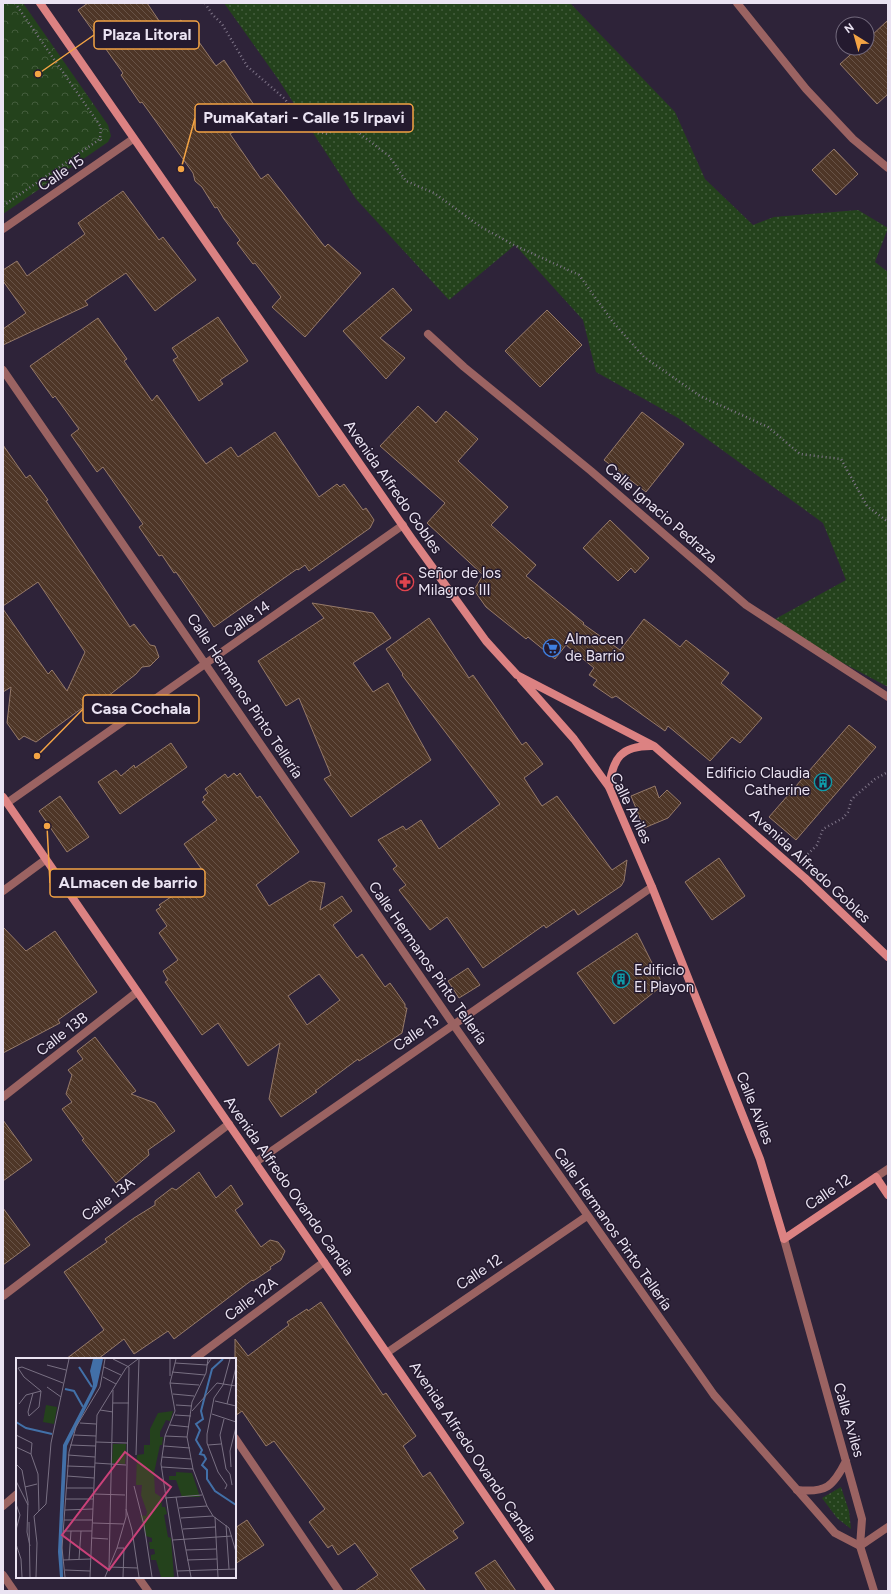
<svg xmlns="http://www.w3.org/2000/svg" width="891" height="1594" font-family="Figtree,sans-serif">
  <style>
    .grass { fill: url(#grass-dots) }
    .forest { fill: url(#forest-crowns) }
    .building { fill: url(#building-back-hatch); stroke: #967a69; fill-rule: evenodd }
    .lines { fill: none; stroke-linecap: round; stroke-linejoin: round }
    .path { stroke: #7f7588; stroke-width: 2.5; stroke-dasharray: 1 3; stroke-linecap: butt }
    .minor { stroke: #9b6362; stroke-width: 8 }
    .tertiary { stroke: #9b6362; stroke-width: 8 }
    .secondary { stroke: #dc8282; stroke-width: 8 }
    .labels { text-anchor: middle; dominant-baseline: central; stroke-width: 3; stroke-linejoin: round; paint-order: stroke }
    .street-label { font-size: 15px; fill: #eae3f2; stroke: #241a2f }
    .poi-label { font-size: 15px; fill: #eae3f2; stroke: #241a2f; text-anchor: start }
    .inset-river { fill: none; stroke: #4270a8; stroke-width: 2 }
    .inset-road { fill: none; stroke: #797083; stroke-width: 1 }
    .view { fill: #ca4179; fill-opacity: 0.15; stroke: #ca4179; stroke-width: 2 }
    .inset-edge { fill: none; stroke: #eae3f2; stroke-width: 2 }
    .leader { fill: none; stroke: #f4a444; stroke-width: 1.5 }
    .callout-dot { fill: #f4a444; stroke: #241a2f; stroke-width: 1.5 }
    .callout { fill: #241a2f; stroke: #f4a444; stroke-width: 1.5 }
    .callout-label { font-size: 16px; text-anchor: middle; font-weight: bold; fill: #eae3f2 }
  </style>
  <defs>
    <pattern id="grass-dots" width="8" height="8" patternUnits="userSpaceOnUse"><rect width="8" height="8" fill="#24421c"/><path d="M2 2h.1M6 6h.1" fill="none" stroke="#445d3d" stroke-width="1.8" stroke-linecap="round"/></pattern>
    <pattern id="forest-crowns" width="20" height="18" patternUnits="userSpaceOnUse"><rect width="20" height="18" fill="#24421c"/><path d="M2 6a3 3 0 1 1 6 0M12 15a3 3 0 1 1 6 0" fill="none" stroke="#445d3d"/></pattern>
    <pattern id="building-back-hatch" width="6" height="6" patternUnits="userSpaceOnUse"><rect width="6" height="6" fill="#4e3627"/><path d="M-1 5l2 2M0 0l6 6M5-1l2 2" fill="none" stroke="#685347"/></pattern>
  </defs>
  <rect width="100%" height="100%" fill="#2e2339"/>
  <path class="grass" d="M224,3H570L675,112L705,179L753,225L774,217L858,210L888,228L875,262L888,272V687L768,623L846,580L823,523L678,418L596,372L583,320L515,245L449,300L356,199L278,79Z
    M841,1487L849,1511L851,1529L837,1518L822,1498Z"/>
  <path class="forest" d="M3,3H23L108,125L111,136L108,142L3,214Z"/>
  <path class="building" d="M88,3H147L166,31L181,20L187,30L189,28L216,66L224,60L260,114L230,134L261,179L268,174L325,247L328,244L361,273L305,337L272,307L281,297L255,263L253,264L237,243L240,240L224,219L217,207L215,208L202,187L195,181L193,173L142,102L140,103L121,75L123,73L78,10Z
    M888,20V94L877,104L840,64L858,48H867V40Z
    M834,149L858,174L836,195L812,170Z
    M123,191L159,240L163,237L196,280L155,311L126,273L85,301L88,305L3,345V329L26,313L3,281V270L17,261L27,276L85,234L78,223Z
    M393,288L412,310L380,338L405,358L386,379L343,331Z
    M547,310L582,345L540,387L505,351Z
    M218,317L248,361L220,380L223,384L199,401L173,360L178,357L172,348Z
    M98,318L127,359L124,361L152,401L157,395L206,464L231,447L238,457L275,432L319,497L337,484L340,487L344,484L363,510L366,508L374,520L370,528L309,571L305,565L298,570L297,569L214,627L176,572L174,573L162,555L159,556L139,527L143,524L103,467L97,472L71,435L79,429L55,396L53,398L30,366Z
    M418,406L436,423L446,411L478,439L458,461L508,507L491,525L536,565L526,576L584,623L583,624L620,650L644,619L680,647L686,640L729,673L721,683L762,718L740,743L732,737L710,761L668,726L665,731L616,696L612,698L593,685L597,680L589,675L594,668L566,645L555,659L528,637L526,639L486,607L474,590L483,575L427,523L445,503L380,446Z
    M642,412L684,444L646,492L604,460Z
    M3,445L26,478L30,475L48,500L46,501L130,627L134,624L150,645L155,646L159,657L150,666L142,667L136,674L93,708L89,703L36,742L24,736L19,740L7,723L11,687L3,692V609L48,674L52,670L67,691L85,652L38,582L3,606Z
    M610,520L649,558L635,573L631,568L618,581L583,548Z
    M312,603L373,613L391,638L353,663L373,692L388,683L431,760L351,817L324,779L331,775L299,698L286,706L258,661L324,618Z
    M429,618L469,678L473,675L522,745L526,742L543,764L524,778L542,806L557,796L612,870L627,860L624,881L621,886L578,915L574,909L546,928L544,925L483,968L447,917L430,930L399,890L406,885L393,869L397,866L378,840L403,826L406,830L421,820L439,849L500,804L402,675L403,674L386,649Z
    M849,725L876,747L796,840L769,817Z
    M171,743L187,767L120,814L98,782L116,770L121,776L134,765L135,768Z
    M234,773L237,776L240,773L257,798L260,796L299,852L256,885L269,906L310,881L325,883L320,910L342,896L352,911L333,925L357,958L362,954L385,987L390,983L405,1004V1008H407L402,1033L359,1061L358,1059L315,1091L317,1092L281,1117L269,1099L280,1043L248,1066L218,1023L202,1035L165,982L168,980L163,971L178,960L159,933L167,926L156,910L161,907L159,905L205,874L184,844L217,820L202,802L205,800L203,797L208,793L205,789L225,774L228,778ZM319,974L340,1000L307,1025L288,996Z
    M655,786L659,798L667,790L681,803L668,818L644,828L631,796Z
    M60,796L89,837L67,852L39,811Z
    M719,858L745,896L712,920L685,882Z
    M3,927L26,951L55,931L97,992L58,1020L60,1023L3,1053Z
    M637,933L663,985L614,1024L577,973Z
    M468,968L480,985L459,998L448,981Z
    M95,1037L136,1091L131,1094L155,1103L175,1131L148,1150L149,1155L116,1183L82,1140L84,1139L62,1109L72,1102L66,1094L72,1075L68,1070L83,1059L77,1051Z
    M3,1120L32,1160L3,1181Z
    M199,1172L216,1198L231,1185L243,1204L235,1210L261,1247L270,1240L278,1242L285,1251L281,1260L270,1267L271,1269L253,1281L252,1280L174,1339L168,1331L134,1354L124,1339L98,1359H66L104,1330L64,1272L107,1242L105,1239L134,1218L155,1205V1201L172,1188L176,1190Z
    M3,1208L30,1245L3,1265Z
    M321,1302L383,1395L386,1393L416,1436L403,1446L423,1477L430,1472L464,1523L453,1531L458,1538L410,1569L426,1591H355L378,1575L355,1543L338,1555L332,1545L328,1548L309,1522L325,1509L274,1441L266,1446L242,1411L235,1416V1339L248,1356L289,1325L287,1322L307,1309L308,1311Z
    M247,1520L264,1545L235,1564V1528Z
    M495,1560L516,1591H487L475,1573Z"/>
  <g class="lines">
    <path class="path" d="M15,3L101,127L100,139L103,142
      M205,3L212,14L222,24L247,66L285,99L302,126L308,130L328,134L340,124L351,127L389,156L406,181L434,193L481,227L514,245L579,275L613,322L644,357L700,396L768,427L800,454L841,459L867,506L888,522
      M3,206L100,139
      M805,857L817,845L823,829L843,818L848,812L851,801L854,797L875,779L888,772"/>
    <path class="minor" d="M3,229L133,139
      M428,334L464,367L591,471L746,605L888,697
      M3,370L453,1024L714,1395L835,1533L860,1546L888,1527
      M7,803L403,525
      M3,891L45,860
      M3,1097L137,992
      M256,1162L652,887
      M876,1177L888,1169
      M3,1296L229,1124
      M388,1352L587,1216
      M194,1359L324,1262
      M235,1438L339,1591
      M3,1506L17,1494
      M3,1575L14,1591
      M138,1577L148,1591"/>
    <path class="tertiary" d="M737,3L806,89L853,139L888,168
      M784,1239L862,1519L860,1546L874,1591
      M797,1490C826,1493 833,1487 846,1461"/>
    <path class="secondary" d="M40,3L412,539L486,641L517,675L654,746L805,878L888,957
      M521,679L574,739L609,787L652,887L760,1159L784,1239L876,1177L888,1195
      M609,787C613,758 621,746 651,746
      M3,797L551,1591"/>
  </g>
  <defs>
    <symbol id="pharmacy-ring" viewBox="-11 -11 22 22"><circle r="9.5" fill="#241a2f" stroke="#e0444e" stroke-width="1.5"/><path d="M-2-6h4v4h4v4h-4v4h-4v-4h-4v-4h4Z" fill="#e0444e"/></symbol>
    <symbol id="supermarket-ring" viewBox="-11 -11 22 22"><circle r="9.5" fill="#241a2f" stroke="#3f7fe0" stroke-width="1.5"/><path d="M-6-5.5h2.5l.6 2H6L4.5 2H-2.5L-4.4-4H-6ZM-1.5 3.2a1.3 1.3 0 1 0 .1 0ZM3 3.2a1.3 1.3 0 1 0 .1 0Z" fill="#3f7fe0"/></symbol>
    <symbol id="building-ring" viewBox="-11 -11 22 22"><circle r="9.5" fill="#241a2f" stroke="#0f9aa8" stroke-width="1.5"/><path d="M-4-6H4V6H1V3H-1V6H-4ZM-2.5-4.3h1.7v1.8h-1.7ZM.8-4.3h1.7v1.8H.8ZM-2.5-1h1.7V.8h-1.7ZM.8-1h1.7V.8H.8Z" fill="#0f9aa8"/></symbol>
  </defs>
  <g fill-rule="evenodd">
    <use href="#pharmacy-ring" x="395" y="572" width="20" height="20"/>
    <use href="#supermarket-ring" x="542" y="638" width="20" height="20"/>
    <use href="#building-ring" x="813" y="772" width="20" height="20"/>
    <use href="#building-ring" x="611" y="969" width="20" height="20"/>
  </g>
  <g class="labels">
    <g class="street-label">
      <text transform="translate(61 173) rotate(-34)">Calle 15</text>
      <text transform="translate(393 487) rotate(55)">Avenida Alfredo Gobles</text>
      <text transform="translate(661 513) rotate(41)">Calle Ignacio Pedraza</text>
      <text transform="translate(247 619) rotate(-35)">Calle 14</text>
      <text transform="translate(245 696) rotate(56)">Calle Hermanos Pinto Tellería</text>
      <text transform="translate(631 808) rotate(64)">Calle Aviles</text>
      <text transform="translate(810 866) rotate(43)">Avenida Alfredo Gobles</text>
      <text transform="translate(428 963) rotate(55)">Calle Hermanos Pinto Tellería</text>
      <text transform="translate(416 1033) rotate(-35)">Calle 13</text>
      <text transform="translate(62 1034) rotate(-38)">Calle 13B</text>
      <text transform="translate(755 1108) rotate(68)">Calle Aviles</text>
      <text transform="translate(289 1186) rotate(55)">Avenida Alfredo Ovando Candia</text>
      <text transform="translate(828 1192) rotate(-34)">Calle 12</text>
      <text transform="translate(108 1199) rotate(-37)">Calle 13A</text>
      <text transform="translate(613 1229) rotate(55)">Calle Hermanos Pinto Tellería</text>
      <text transform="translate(479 1272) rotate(-34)">Calle 12</text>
      <text transform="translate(251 1299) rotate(-37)">Calle 12A</text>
      <text transform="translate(849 1420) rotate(74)">Calle Aviles</text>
      <text transform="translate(473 1452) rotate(56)">Avenida Alfredo Ovando Candia</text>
    </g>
    <g class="poi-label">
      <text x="418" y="573">Señor de los<tspan x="418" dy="17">Milagros III</tspan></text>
      <text x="565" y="639">Almacen<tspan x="565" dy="17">de Barrio</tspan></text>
      <text x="810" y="773" text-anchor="end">Edificio Claudia<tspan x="810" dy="17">Catherine</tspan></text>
      <text x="634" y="970">Edificio<tspan x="634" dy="17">El Playon</tspan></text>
    </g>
  </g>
  <g transform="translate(16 1358)">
    <rect width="220" height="220" fill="#2e2339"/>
    <path d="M157,53L154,63L150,62L144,74V79H147L146,87H144L138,115L139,135L145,139L146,149H149L151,156L148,157L152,179L155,180L158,219H145L140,202H135V197L139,196L138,191H134L133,184H136V180L130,178L124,157L130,158L131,154L125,137L126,127H120L121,97L128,96V87H134V71L142,55Z" fill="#24421c"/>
    <path d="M97,86H110L109,106L96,105Z" fill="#24421c"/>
    <path d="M30,47L41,49L38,66L27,64ZM160,114L176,115L184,139H166L160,122H153V118H160Z" fill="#24421c"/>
    <path d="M77,1H87L81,28L51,88L46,180L47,219H44L42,194L47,87L76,31L77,26L74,13Z" fill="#4270a8"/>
    <path class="inset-river" d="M207,1L196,11L185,53L187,61L180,66L184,72L180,82L186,92L184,96L188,97L190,101L186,107L191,112V121L199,133L220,147M63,9L76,29M49,31L58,33L67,49M0,64L10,70L36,76"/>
    <path class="inset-road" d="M97,1L113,9M160,1L154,25L159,53L149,78L145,106L162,219M192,1L190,15L176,44L171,79L177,111L191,148L197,158L213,170L220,194M159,5L191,7L195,1M31,7L50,12M88,9L105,17M156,14L189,17M154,18V1M87,19L100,26M154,25L183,27M31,29L45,39M25,33L8,19L2,10L6,9L47,25M17,35L12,54L13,58L23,49L25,33M157,36L178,38M199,43L220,48M97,45H113M3,46L10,37L25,33M211,46L220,9M160,47L176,48M84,52L97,54M176,53L201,25L220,28M196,56L220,64M159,57L175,58M208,61L204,77L210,111M64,65L80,66M154,67L173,69M0,77L16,85L15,96L22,116L23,153M58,77L80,78M149,78L171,79M80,84L111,85M54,87L80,88M192,87L205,86M148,88L174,90M0,89L15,96M52,97L79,99M120,97L123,1M146,99L175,101M79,105L110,107M0,106L6,112L12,144L11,174L14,188M51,108L79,109M146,109L177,111M215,109L214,93L220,69M210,111L214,116L216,127M51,118L78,120M0,123L12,147M118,128L128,167L136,219M9,129L21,126M50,130H77M209,131L211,127L202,114L191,85V76L198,40L207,27L214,1M78,136L109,137M160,139L175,219M149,140L186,137M50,141H77M0,146L4,157L0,172M163,150L191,148M110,151L116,172L123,219M49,152L77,151M18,158L30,146L35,85L53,1M18,158L21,185L20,219M199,159L202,219M165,160L197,158M48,162H76M13,164L14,219M77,165L108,166M210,167L213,211M167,171L199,169M47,173H76M76,180L92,181M157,182L216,178M0,186L5,201L6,219M170,192L200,191M63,201L65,173M47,202L75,201M53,202L55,173M171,202L201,201M93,209L97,32M93,209L122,210M49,212L74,213M161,213L220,211M49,219L46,190L53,94L60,69L84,29L89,1M74,219L81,57L110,10L122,1M89,219L101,190M107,219L108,190H101L110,159L113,9"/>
    <path class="view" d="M109,94L155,129L93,212L46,177Z"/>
    <rect width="220" height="220" class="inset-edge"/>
  </g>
  <path class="leader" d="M38 74L94 35M181 169L195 118M37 756L83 709M47 826L50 883"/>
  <g class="callout-dot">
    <circle cx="38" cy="74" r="4"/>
    <circle cx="181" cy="169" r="4"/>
    <circle cx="37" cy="756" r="4"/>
    <circle cx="47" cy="826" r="4"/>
  </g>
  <g class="callout">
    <rect x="94" y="21" width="105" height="28" rx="4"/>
    <rect x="195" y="104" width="218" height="28" rx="4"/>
    <rect x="83" y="695" width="116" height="28" rx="4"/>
    <rect x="50" y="869" width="155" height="28" rx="4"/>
  </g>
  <g class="callout-label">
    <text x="147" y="40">Plaza Litoral</text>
    <text x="304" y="123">PumaKatari - Calle 15 Irpavi</text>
    <text x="141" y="714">Casa Cochala</text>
    <text x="128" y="888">ALmacen de barrio</text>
  </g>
  <rect width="891" height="1594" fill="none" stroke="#eae3f2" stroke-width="8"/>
  <g transform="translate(855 36) rotate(323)"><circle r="19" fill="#241a2f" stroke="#736a7d"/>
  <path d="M0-3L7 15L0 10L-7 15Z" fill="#f4a444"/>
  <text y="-6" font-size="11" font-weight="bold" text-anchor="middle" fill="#eae3f2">N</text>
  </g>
</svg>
